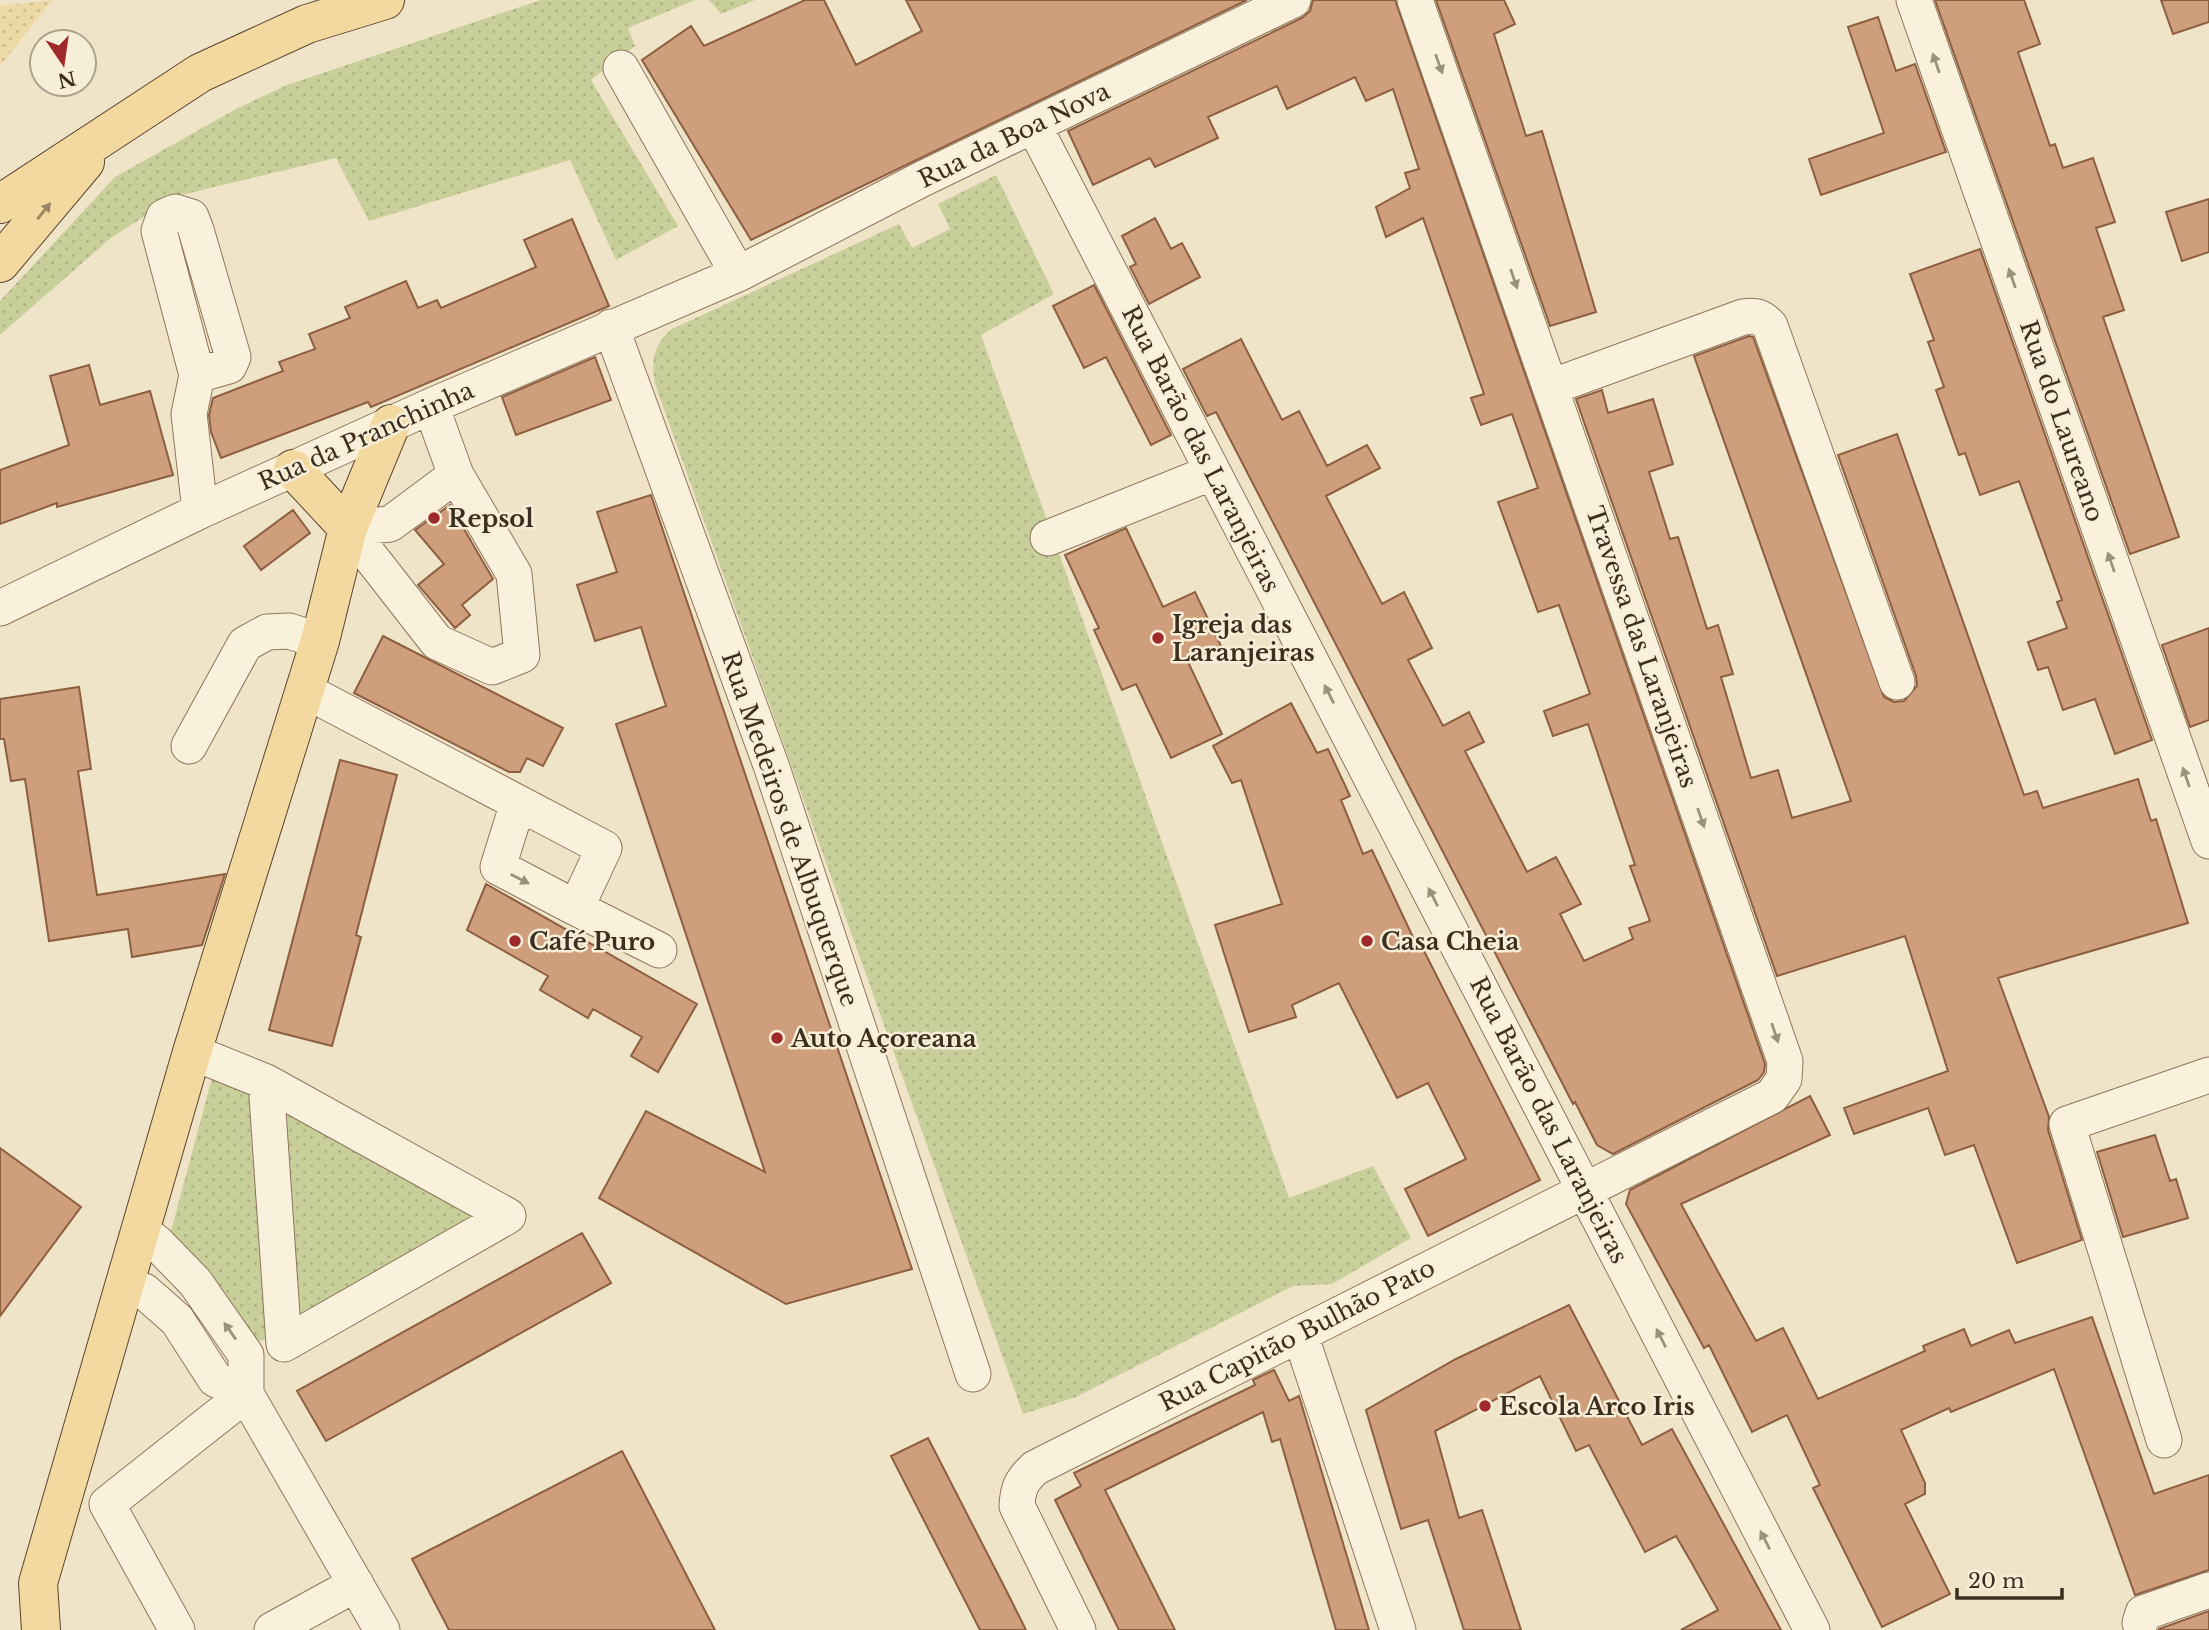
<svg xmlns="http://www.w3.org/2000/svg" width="2209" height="1630" font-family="'Libre Baskerville',serif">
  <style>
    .green { fill: url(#green-dots) }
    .sand { fill: url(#sand-dots) }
    .building { fill: #cf9f7d; stroke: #8d5f41; stroke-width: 2 }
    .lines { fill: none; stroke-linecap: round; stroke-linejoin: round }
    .minor-casing { stroke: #8d765c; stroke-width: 37 }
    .major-casing { stroke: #5b4430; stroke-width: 40 }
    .minor { stroke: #faf1dc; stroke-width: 35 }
    .major { stroke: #f3d9a0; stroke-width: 38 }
    .oneway { fill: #9c907e }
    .oneway2 { fill: #988460 }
    .poi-dot { fill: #9e2a2b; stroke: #f7eed8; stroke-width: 2.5 }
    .labels { text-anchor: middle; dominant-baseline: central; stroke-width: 5; stroke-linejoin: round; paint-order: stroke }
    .street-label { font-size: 24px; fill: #3d2e20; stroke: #f7eed8 }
    .poi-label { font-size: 24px; font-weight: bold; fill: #3d2e20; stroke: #f7eed8; text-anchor: start }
  </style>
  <defs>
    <pattern id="green-dots" width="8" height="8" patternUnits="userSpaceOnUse" patternTransform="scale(1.75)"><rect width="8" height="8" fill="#c9cf9b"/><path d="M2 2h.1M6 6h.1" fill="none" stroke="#aeb285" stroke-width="1.8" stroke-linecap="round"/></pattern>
    <pattern id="sand-dots" width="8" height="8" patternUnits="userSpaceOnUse" patternTransform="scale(1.75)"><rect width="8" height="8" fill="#ecd9a5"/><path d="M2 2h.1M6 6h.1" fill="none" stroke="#cbbb8e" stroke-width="1.8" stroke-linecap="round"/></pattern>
  </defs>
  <rect width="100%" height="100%" fill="#f0e4c8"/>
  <path class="green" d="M541,0H695L628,28L635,46L591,80L678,226L616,260L570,160L369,221L336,158L177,196L112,237L0,335V301L115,177L238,108L287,85Z
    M709,0H755L721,14Z
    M996,175L1054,294L981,335L1289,1198L1373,1166L1411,1238L1332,1284L1293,1286L1076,1397L1023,1414L655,384C651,360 653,345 672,329L899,224L912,248L950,229L938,204Z
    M212,1078L279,1102L479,1212L249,1348L171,1231Z"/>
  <path class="sand" d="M52,0L0,66V6Z"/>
  <path class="building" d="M805,0H824L856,65L922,31L906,0H1247L751,240L642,60L691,26L704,46Z
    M1313,0H1395L1765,1064L1764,1072L1758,1080L1613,1154L1597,1145L1575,1102L1573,1104L1216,412L1207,416L1183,369L1241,339L1282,420L1299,411L1327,466L1367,445L1380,468L1326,496L1382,604L1404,592L1432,648L1408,660L1443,726L1469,712L1484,742L1465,751L1527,872L1556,857L1581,904L1560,914L1584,961L1633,939L1629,928L1650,921L1630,866L1635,865L1588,724L1553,736L1544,711L1590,694L1559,605L1538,612L1498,502L1538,488L1512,414L1481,425L1471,398L1484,394L1423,218L1386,237L1376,207L1410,188L1405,173L1419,169L1393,89L1366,101L1355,77L1287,109L1277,86L1208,117L1218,138L1155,167L1150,158L1093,185L1068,131L1302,18L1310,11Z
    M1436,0H1504L1515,24L1494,34L1526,136L1542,131L1596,312L1550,326Z
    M1935,0H2024L2040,44L2018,52L2050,146L2055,144L2063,168L2093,158L2115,222L2096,228L2124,310L2103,317L2179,537L2130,554Z
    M2161,0H2209V22L2173,34Z
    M1878,17L1896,71L1915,64L1946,152L1821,195L1809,159L1884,133L1848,27Z
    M2209,199V252L2182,261L2166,212Z
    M1155,218L1171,249L1182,243L1200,277L1149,304L1130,267L1136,264L1122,236Z
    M572,219L609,306L371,407L368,402L221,458L211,432L209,415L213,398L283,371L279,362L315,349L309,334L350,318L345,307L406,281L418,308L437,300L441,308L536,267L524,240Z
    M1980,249L2152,740L2115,754L2095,699L2063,710L2048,667L2038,670L2028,642L2067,628L2057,602L2062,600L2019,481L1980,495L1965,453L1959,455L1936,390L1944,387L1928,342L1934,340L1910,274Z
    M1094,285L1171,435L1151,445L1106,357L1084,368L1053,306Z
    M1749,336L1753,337L1884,697L1894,702L1904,701L1917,686L1916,676L1838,455L1897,434L2024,795L2037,791L2043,808L2138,779L2151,821L2156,819L2188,923L1998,978L2049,1117L2048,1130L2082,1240L2017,1263L1974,1145L1945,1155L1928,1108L1854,1134L1844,1108L1948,1071L1905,936L1777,976L1576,399L1602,390L1608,413L1653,399L1673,464L1649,472L1670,539L1678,537L1707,629L1718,625L1733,674L1721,677L1751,778L1778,770L1792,818L1851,801L1694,356Z
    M595,357L611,400L516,435L502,397Z
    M89,365L100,405L150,391L173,475L57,507V503L0,524V470L69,445L50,376Z
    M651,495L912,1269L786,1304L599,1198L646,1111L765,1172L616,724L666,706L653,666L641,627L595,641L577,585L617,572L597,512Z
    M450,505L493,579L462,605L470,615L455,628L418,585L444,564L415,530Z
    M293,510L310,533L261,570L244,546Z
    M1126,528L1163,607L1195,592L1221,646L1188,662L1222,734L1171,758L1136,684L1122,690L1094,630L1099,628L1065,555Z
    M2209,628V720L2190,727L2162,645Z
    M383,636L563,728L543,766L527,758L520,772H509L354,693Z
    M79,687L91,769L78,771L97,895L225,874L202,945L132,957L128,929L49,941L25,779L11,781L4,739H0V699Z
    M1291,703L1317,753L1328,749L1350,796L1341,800L1363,854L1372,850L1419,950L1423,949L1540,1180L1428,1236L1405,1189L1466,1159L1428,1083L1397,1098L1339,983L1292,1005L1296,1017L1249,1032L1215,925L1282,904L1241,780L1232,783L1213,746Z
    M340,760L397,775L356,935L361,937L332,1046L269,1030Z
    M486,884L697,1004L658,1072L631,1056L642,1037L593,1009L588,1018L540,990L548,976L467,930Z
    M1810,1096L1830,1135L1681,1204L1756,1341L1783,1328L1818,1399L1925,1351L1923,1346L1964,1329L1971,1346L2009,1330L2015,1343L2092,1317L2154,1494L2209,1475V1570L2135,1595L2054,1369L1951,1412L1949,1408L1901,1430L1925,1483V1494L1905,1504L1950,1594L1882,1627L1813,1488L1820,1485L1787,1415L1752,1432L1709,1345L1704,1348L1626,1204L1630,1190Z
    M2155,1135L2170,1181L2176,1179L2188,1218L2123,1237L2097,1152Z
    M0,1148L81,1207L0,1316Z
    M582,1233L611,1283L326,1441L297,1391Z
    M1569,1305L1642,1445L1672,1429L1781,1630H1681L1718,1610L1690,1560L1676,1536L1645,1552L1589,1445L1576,1451L1540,1376L1435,1431L1459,1518L1482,1510L1521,1630H1464L1428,1520L1401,1529L1366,1410L1456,1359Z
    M1274,1370L1289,1401L1299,1396L1369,1630H1336L1280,1439L1272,1442L1263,1412L1105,1490L1175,1630H1119L1055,1500L1081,1486L1074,1473L1255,1385L1253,1380Z
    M928,1438L1006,1590L1026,1630H980L891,1456Z
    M622,1451L715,1630H449L412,1559Z
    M2209,1611V1630H2159V1629Z"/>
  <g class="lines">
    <defs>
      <path id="minor" d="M1914,0L2209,841
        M621,68L738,274
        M1034,126L1812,1630
        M611,327L772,768L973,1374
        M197,375L229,366L233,357L196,230L191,217L175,212L164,217L159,231L197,375L189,414L200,511
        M1551,387L1743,317C1755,315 1761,316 1770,326L1897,682
        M431,406L456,475L514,574L522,655L492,667L437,642L348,528L390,524L456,475
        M1048,538L1213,472
        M0,608L200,511L431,406L738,274L922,179L1293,0
        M304,690L604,848L576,908L498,867L518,803
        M189,746L245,644L267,632L289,631L320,641
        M576,908L659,950
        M192,1052L266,1082
        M266,1082L508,1216L284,1344Z
        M140,1230L157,1243L195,1282L246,1355V1394
        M124,1284L144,1291L177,1320L215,1379L246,1394
        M1300,1334L1398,1630
        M2164,1440L2067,1124L2209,1075
        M2140,1623L2143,1613L2209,1590
        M177,1630L107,1504L246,1394L382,1630
        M272,1630L356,1584
        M1078,1630L1017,1506C1018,1488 1021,1481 1035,1468L1772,1096L1784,1079L1785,1061L1415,0"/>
      <path id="major" d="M0,204L200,73L307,24L385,0
        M0,263L85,162
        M293,469L348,528
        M41,1630L38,1583L192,1052L320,641L348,528L391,424"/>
    </defs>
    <use href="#minor" class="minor-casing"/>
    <use href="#major" class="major-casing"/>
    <use href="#minor" class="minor"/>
    <use href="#major" class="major"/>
  </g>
  <defs><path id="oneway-solid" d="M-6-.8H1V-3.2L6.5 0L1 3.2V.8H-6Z" transform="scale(1.75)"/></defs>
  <g class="oneway">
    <use href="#oneway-solid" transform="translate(1936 63) rotate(-109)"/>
    <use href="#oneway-solid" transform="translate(1439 64) rotate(70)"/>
    <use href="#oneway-solid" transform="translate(2012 278) rotate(-109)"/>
    <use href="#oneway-solid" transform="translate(1514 279) rotate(71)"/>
    <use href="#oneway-solid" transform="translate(2111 562) rotate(-109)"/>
    <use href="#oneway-solid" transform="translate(1329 694) rotate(-117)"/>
    <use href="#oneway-solid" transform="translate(2186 777) rotate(-109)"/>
    <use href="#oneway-solid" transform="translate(1701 818) rotate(71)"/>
    <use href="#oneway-solid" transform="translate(520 879) rotate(27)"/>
    <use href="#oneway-solid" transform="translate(1433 897) rotate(-117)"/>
    <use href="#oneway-solid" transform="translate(1775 1033) rotate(71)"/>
    <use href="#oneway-solid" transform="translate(230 1331) rotate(-125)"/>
    <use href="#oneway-solid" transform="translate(1661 1338) rotate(-117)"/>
    <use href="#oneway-solid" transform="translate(1765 1540) rotate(-117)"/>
  </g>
  <use class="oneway2" href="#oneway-solid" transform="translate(44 211) rotate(-51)"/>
  <g class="poi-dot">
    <circle cx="434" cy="518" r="7"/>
    <circle cx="1158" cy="638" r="7"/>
    <circle cx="515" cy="941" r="7"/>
    <circle cx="1367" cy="941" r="7"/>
    <circle cx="777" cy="1038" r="7"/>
    <circle cx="1485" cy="1406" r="7"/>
  </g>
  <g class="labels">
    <g class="street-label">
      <text transform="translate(1014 135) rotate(-26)">Rua da Boa Nova</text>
      <text transform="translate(2062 421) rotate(71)">Rua do Laureano</text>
      <text transform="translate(366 436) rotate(-24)">Rua da Pranchinha</text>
      <text transform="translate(1201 449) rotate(63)">Rua Barão das Laranjeiras</text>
      <text transform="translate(1642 647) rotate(71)">Travessa das Laranjeiras</text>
      <text transform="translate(790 829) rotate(71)">Rua Medeiros de Albuquerque</text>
      <text transform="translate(1549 1120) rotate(63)">Rua Barão das Laranjeiras</text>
      <text transform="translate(1297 1335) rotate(-27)">Rua Capitão Bulhão Pato</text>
    </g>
    <g class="poi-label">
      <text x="448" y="518">Repsol</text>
      <text x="1172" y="624">Igreja das<tspan x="1172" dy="28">Laranjeiras</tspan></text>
      <text x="529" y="941">Café Puro</text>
      <text x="1381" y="941">Casa Cheia</text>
      <text x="791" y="1038">Auto Açoreana</text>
      <text x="1499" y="1406">Escola Arco Iris</text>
    </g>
  </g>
  <g transform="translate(63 63) rotate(167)"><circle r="33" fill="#f7eed8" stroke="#ada18e" stroke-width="2"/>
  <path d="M0-5L12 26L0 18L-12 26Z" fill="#9e2a2b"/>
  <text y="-10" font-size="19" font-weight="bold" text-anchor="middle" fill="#3d2e20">N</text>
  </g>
  <path d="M1957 1588v10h105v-10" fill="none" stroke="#3d2e20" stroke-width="3.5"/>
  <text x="1968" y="1588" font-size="21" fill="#3d2e20" stroke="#f7eed8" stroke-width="5" paint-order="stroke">20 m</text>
</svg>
